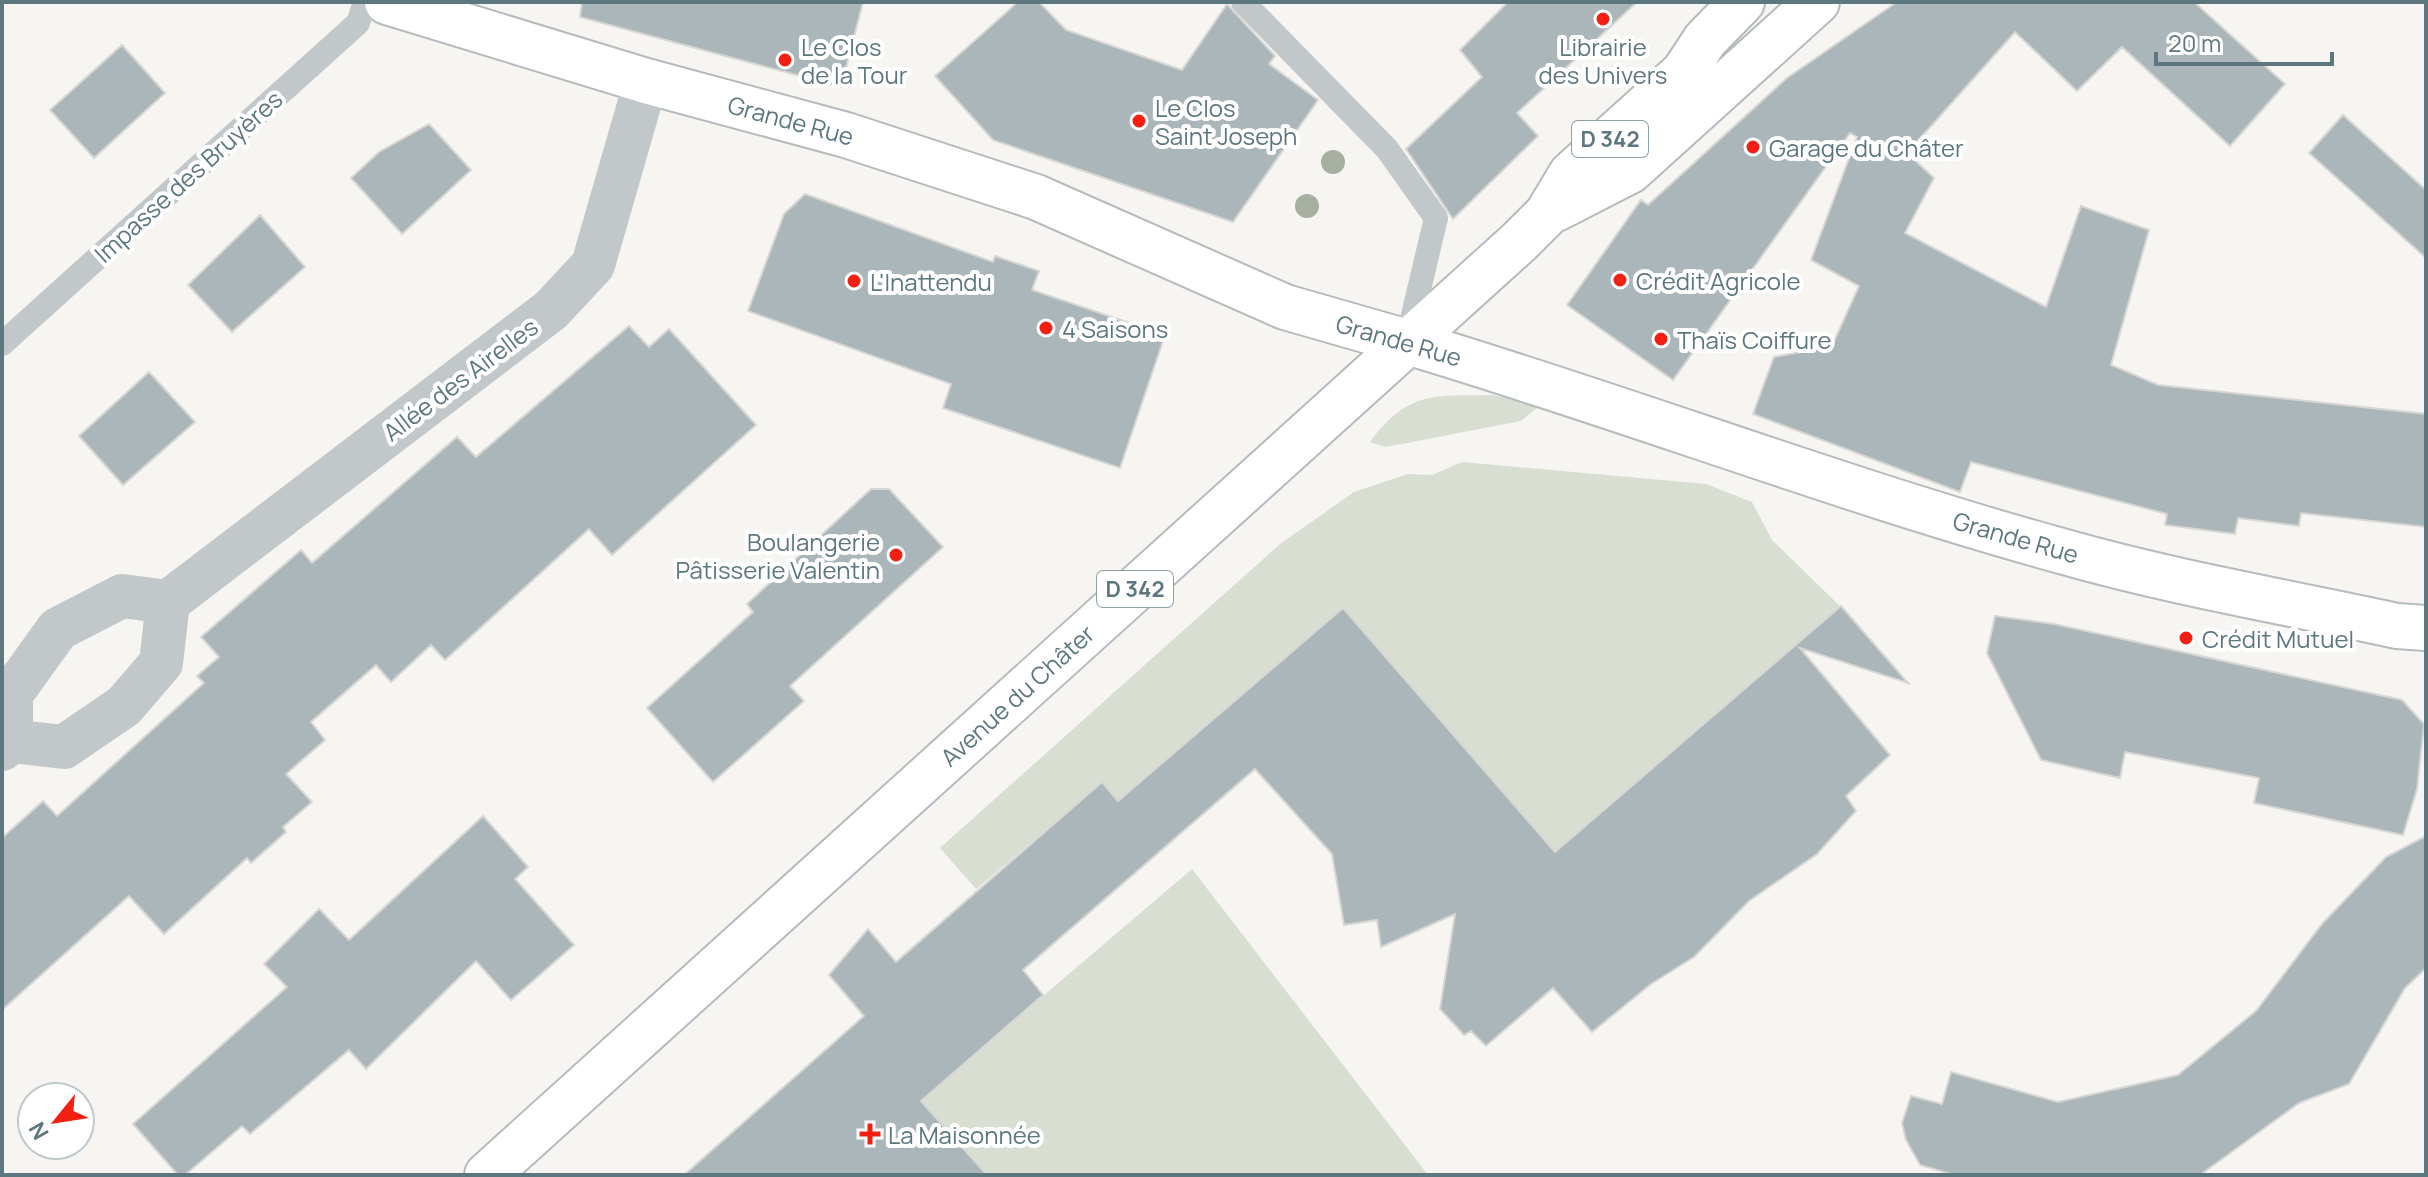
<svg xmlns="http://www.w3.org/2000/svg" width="2428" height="1177" font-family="Manrope,sans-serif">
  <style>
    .green { fill: #d8ded2 }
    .building { fill: #aab6b9; stroke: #d7d6d4; stroke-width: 2 }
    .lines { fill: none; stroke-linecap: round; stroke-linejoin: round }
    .secondary-casing { stroke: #b4bcbe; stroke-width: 48 }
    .primary-casing { stroke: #b5bbbd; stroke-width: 48 }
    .lane { stroke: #c2c8ca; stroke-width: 24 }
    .street { stroke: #c2c8ca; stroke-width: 44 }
    .secondary { stroke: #fff; stroke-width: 44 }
    .primary { stroke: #fff; stroke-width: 44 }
    .tree { fill: #a7b0a0 }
    .poi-dot { fill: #f31f13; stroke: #fff; stroke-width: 3 }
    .labels { text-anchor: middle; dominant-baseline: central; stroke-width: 8; stroke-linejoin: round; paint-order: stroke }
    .shield { fill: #fff; stroke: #8ea0a5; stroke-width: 2 }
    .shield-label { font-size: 22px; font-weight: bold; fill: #5d777f }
    .poi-label { font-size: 24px; fill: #5d777f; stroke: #fff; text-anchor: start }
    .street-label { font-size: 24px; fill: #5d777f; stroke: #fff }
  </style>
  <rect width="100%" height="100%" fill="#f6f5f1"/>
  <path class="green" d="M1491,395L1543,403L1521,421L1386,447L1370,442C1408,391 1432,396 1491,395Z
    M1462,462L1706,484L1752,502L1772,540L1847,613L1555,852L1343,609L1143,830L1102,783L976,889L940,848L1280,544L1354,492L1408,474L1432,475Z
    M1192,869L1428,1175H987L908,1086L934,1089Z"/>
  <path class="building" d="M582,2H863L841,87L580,17Z
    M1018,2H1039L1066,30L1182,70L1227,4L1275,56L1269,64L1318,100L1233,222L993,140L935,76Z
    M1508,2H1637L1517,113L1538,136L1453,219L1406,149L1482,77L1460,50Z
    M1897,2H2194L2285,84L2230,146L2122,47L2077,91L2015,32L1907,153L1934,178L1905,233L2046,307L2081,206L2149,230L2111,365L2158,385L2426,414V527L2301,513L2299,526L2238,518L2235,534L2165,525L2167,514L1971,462L1960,492L1753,414L1774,357L1832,346L1859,286L1811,260L1857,137L1850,133L1673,380L1567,305L1641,200L1648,205L1787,78Z
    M122,45L165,93L94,158L50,110Z
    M2343,115L2426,190V258L2309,153Z
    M429,124L471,170L402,234L351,178L379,152Z
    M805,194L993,262L995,256L1039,271L1032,290L1165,335L1120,468L943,408L951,384L748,311L784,214Z
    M260,215L305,267L232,332L188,285Z
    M629,326L649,347L669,329L756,425L612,555L589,529L445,660L431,645L391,682L376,665L311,722L325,740L286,774L312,802L283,827L286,832L251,863L247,858L164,934L129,896L2,1010V838L43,801L57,816L204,683L197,676L219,657L201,637L301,550L312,563L457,437L476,457Z
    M149,372L195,422L123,485L79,436Z
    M871,489H889L943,547L790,686L804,701L713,782L647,708L753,612L747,604Z
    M1841,606L1908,683L1800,648L1890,755L1846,796L1856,811L1817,854L1749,901L1694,957L1651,984L1592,1032L1553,988L1486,1046L1471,1031L1464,1035L1440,1009L1455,914L1381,947L1377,920L1344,925L1332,854L1255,769L1023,970L1043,995L921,1101L987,1175H684L864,1016L829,975L868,929L896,962L1102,782L1118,801L1343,608L1555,852Z
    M1995,616L2054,624L2402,700L2424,724L2417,789L2403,835L2254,803L2259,778L2125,752L2120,778L2041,760L1987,653Z
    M483,816L528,867L515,879L574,945L511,1000L476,961L366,1069L349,1050L250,1134L242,1126L185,1175H178L133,1124L287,987L264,964L319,909L349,940Z
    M2426,836V968L2405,988L2349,1084L2299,1103L2200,1175H1954L1920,1165L1906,1140L1902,1123L1911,1096L1942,1104L1951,1072L2058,1102L2178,1075L2256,1011L2322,924L2386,857Z"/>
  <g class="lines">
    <defs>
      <path id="secondary" d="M1407,342C1628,408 1843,491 2065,552C2174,583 2287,602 2397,626L2426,628"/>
      <path id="primary" d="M387,2L646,81L846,135L1036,197L1285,307L1407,342
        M1556,209L1630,171L1817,2
        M487,1175L1519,242L1547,214L1571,174L1684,72L1705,40L1742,2"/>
    </defs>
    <use href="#secondary" class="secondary-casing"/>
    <use href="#primary" class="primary-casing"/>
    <path class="lane" d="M1243,2L1387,149L1436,218L1408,336
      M2,344L358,23L365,2"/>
    <path class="street" d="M168,602L551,310L593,265L646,81
      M2,749L11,741L64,747L124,706L161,663L168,602L122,596L58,629L11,694V741"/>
    <use href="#secondary" class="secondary"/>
    <use href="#primary" class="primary"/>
  </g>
  <g class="tree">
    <circle cx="1333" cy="162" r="12"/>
    <circle cx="1307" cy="206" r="12"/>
  </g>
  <g class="poi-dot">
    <circle cx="1603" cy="19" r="8"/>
    <circle cx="785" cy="60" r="8"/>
    <circle cx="1139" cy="121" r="8"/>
    <circle cx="1753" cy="147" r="8"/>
    <circle cx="1620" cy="280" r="8"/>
    <circle cx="854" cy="281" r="8"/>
    <circle cx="1046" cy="328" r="8"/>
    <circle cx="1661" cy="339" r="8"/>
    <circle cx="896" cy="555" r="8"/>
    <circle cx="2186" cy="638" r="8"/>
    <path d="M866 1122h8v8h8v8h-8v8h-8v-8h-8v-8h8z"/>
  </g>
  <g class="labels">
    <g class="shield">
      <rect x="1572" y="121" width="76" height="36" rx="6"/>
      <rect x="1097" y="571" width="76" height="36" rx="6"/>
    </g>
    <g class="shield-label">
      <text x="1610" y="139">D 342</text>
      <text x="1135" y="589">D 342</text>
    </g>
    <g class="poi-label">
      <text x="801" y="46">Le Clos<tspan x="801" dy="28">de la Tour</tspan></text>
      <text x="1603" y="46" text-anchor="middle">Librairie<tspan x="1603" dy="28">des Univers</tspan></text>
      <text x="1155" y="107">Le Clos<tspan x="1155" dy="28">Saint Joseph</tspan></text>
      <text x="1769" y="147">Garage du Châter</text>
      <text x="1636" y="280">Crédit Agricole</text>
      <text x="870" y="281">L'Inattendu</text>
      <text x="1062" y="328">4 Saisons</text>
      <text x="1677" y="339">Thaïs Coiffure</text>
      <text x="880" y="541" text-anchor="end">Boulangerie<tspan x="880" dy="28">Pâtisserie Valentin</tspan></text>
      <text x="2202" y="638">Crédit Mutuel</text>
      <text x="888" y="1134">La Maisonnée</text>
    </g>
    <g class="street-label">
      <text transform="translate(791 120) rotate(15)">Grande Rue</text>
      <text transform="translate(188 176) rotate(-42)">Impasse des Bruyères</text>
      <text transform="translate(1399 340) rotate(16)">Grande Rue</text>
      <text transform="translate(460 379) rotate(-37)">Allée des Airelles</text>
      <text transform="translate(2016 537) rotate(16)">Grande Rue</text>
      <text transform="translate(1017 695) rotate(-42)">Avenue du Châter</text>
    </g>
  </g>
  <rect width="2428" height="1177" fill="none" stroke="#5d777f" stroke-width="8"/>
  <g transform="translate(56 1121) rotate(240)"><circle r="38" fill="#ffffff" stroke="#bec9cc" stroke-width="2"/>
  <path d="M0-6L14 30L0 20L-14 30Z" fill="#f31f13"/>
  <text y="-12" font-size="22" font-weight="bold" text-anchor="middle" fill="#5d777f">N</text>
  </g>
  <path d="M2156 52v12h176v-12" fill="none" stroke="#5d777f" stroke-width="4"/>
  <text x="2168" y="52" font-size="24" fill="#5d777f" stroke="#ffffff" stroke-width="6" paint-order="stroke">20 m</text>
</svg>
